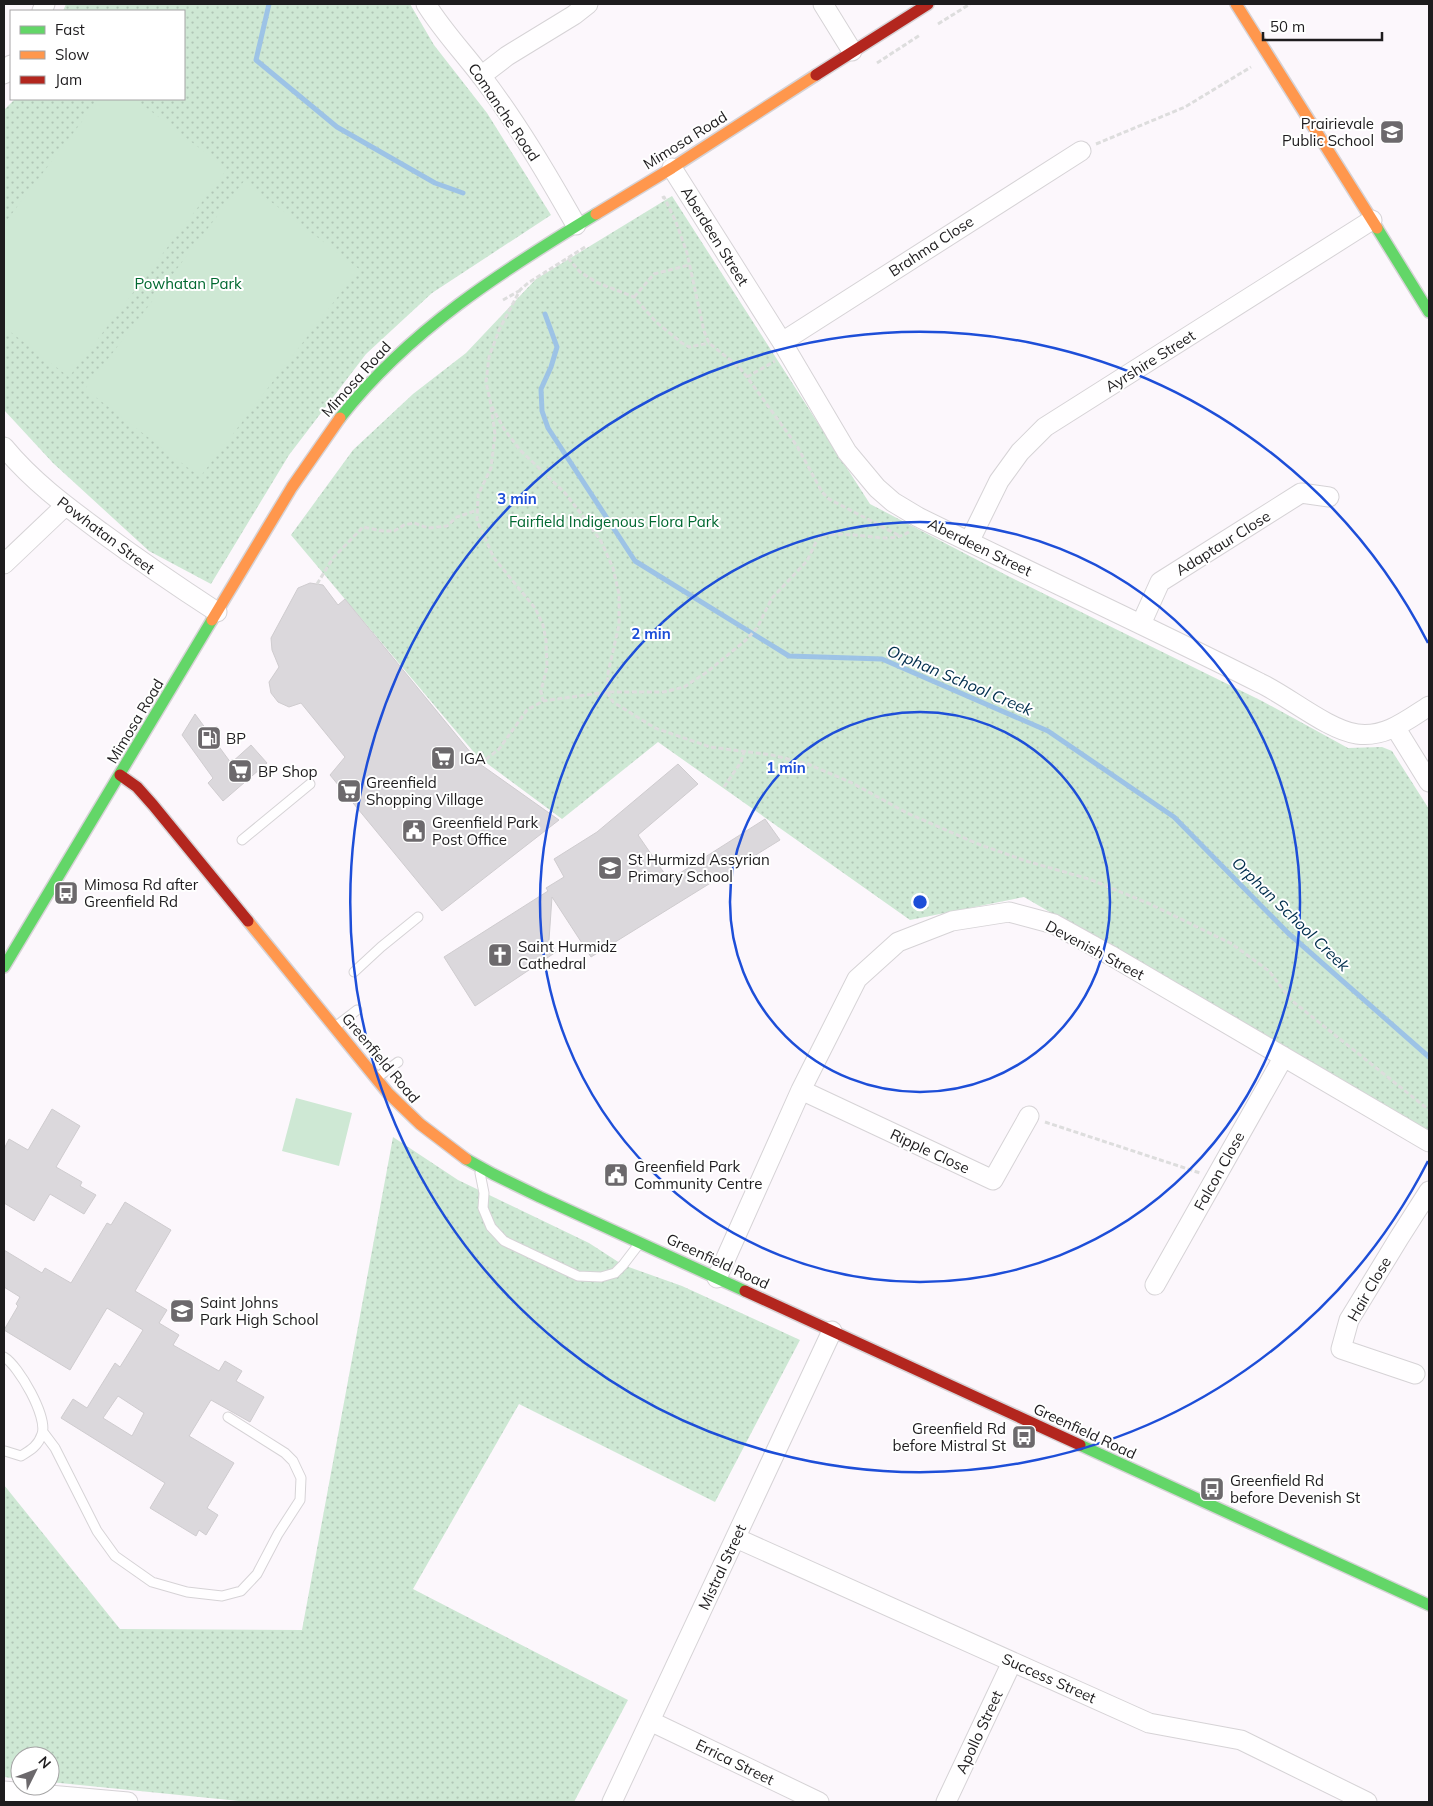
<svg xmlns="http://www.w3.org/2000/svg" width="1433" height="1806" font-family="Mulish,sans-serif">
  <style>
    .park { fill: url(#park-dots) }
    .pitch { fill: #cee8d4 }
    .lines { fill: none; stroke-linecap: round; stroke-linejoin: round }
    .stream { stroke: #9dc3e6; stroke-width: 5 }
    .building { fill: #dbd8dc; stroke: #cfcccf; fill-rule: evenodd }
    .lane-casing { stroke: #d6d3d6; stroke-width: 11 }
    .street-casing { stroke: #d6d3d6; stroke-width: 21 }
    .fast-casing { stroke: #d6d3d6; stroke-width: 14 }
    .slow-casing { stroke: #d6d3d6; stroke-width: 14 }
    .jam-casing { stroke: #d6d3d6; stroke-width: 14 }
    .path { stroke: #ddd; stroke-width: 3; stroke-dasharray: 5 2.5; stroke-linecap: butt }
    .lane { stroke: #fffeff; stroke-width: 9 }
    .street { stroke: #fffeff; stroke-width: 19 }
    .fast { stroke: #63d668; stroke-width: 11 }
    .slow { stroke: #ff974d; stroke-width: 11 }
    .jam { stroke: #b3261e; stroke-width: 11 }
    .ring { fill: none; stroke: #1d4ed8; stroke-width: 2.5 }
    .labels { text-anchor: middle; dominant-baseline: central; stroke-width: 4; stroke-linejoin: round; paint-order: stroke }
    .street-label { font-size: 15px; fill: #1e1c1e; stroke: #fff }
    .poi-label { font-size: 15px; fill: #1e1c1e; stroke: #fff; text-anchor: start }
    .park-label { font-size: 15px; fill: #006830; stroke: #fff }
    .water-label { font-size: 16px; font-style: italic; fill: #002e4d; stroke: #fff }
    .centre { fill: #1d4ed8; stroke: #fff; stroke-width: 2.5 }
    .ring-label { font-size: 15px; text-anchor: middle; font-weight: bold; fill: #1d4ed8; stroke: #fff; stroke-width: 4; stroke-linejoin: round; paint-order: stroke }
  </style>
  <defs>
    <pattern id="park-dots" width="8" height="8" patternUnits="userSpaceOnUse" patternTransform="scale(1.25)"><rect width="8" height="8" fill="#cee8d4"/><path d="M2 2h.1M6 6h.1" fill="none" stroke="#b0c6b6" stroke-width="1.8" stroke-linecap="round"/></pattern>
  </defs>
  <rect width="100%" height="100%" fill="#fcf7fc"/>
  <path class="park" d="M66,4H410L434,45L487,113L551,215L432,293L366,354L289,455L211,584L149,551L53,463L4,410V110L15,99H184V11H63Z
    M672,196L870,504L1008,576L1262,701L1348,748L1382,747L1392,751L1429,809V1133L1024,897L910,920L658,742L562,819L477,756L291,535L353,450L413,394L466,353L536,279Z
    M393,1137L458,1180L589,1243L623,1265L682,1286L800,1340L715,1502L519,1404L413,1589L628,1700L574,1802H249L50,1782V1756H20V1779L4,1777V1485L120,1629L302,1630Z"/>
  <path class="pitch" d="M99,99H135L227,169L69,377L4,327V224Z
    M244,181L359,269L200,477L85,389Z
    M296,1098L352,1113L339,1166L282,1151Z"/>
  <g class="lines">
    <path class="stream" d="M269,4L256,60L337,127L435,183L463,193
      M545,314L557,347L551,367L541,389L542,411L548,428L635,561L789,656L882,659L1048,731L1174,817L1288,933L1429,1057"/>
  </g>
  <path class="building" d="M310,583L323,585L338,605L345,599L480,764L559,820L442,911L330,775L345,757L301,703L289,707L278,702L271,693L269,682L279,667L272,650L271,638L298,588Z
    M195,714L231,763L251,745L267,763L223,801L208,783L213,778L182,735Z
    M678,764L698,784L638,835L669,880L765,819L780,840L591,957L552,897L549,940L556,952L475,1006L444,957L548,891L546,888L564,877L554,859L597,832Z
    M52,1109L80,1126L56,1167L82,1182L80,1186L96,1195L84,1214L50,1194L34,1221L4,1203V1149L9,1139L28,1150Z
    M125,1202L171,1230L135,1291L167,1310L159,1323L179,1335L173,1345L219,1371L225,1361L242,1371L236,1381L264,1397L250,1422L211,1400L189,1436L234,1463L207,1508L218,1515L206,1535L199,1530L196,1536L150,1508L165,1483L61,1418L73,1399L87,1408L115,1363L120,1367L143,1330L107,1308L70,1370L4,1330L18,1306L16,1304L20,1297L4,1287V1250L42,1273L45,1268L71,1283L107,1223L111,1225ZM118,1396L144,1413L132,1436L103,1418Z"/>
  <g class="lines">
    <defs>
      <path id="lane" d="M242,840L310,784
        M354,972L381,947L418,917
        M335,1027L357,1010
        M378,1077L398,1062
        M480,1173L484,1193L483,1208L491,1227L504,1241L578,1276L601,1277L615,1273L623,1265L639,1244
        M4,1357C19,1366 48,1417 42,1434C38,1446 31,1450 21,1456L5,1451
        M43,1432L55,1448L97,1531L115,1556L152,1582L187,1592L222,1596L241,1591L257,1574L278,1534L300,1500L301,1478L293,1461L285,1453L228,1417"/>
      <path id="street" d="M426,4C442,30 463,52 482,77C517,123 547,174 576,225
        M823,4L852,51
        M42,11L45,4
        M4,74L11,65
        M481,76L507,56L574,15L588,4
        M672,168L782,342L847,452L877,488L893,502L918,517C1032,573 1147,626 1260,683C1288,696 1328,730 1357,734C1385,738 1407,720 1429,706
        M782,342L1081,151
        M4,447C32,481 66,506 101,532C139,560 177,586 217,612
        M969,542L999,481L1020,452L1045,427L1372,220
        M4,564L65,506
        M1141,624L1160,582L1301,493L1329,497
        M1395,727L1429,782
        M801,1090L993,1180L1029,1116
        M717,1278L801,1090L857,979L898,942L952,921L1009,912L1054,924L1110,955L1429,1142
        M1155,1285L1283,1058
        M1415,1374L1341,1349L1349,1320L1399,1238L1429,1191
        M736,1538L1149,1723L1241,1740L1367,1802
        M650,1721L819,1802
        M4,1791L128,1802
        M612,1802L832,1331
        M946,1802L1012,1662"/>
      <path id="fast" d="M1377,228L1429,312
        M340,418C409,330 502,271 596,214
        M4,967L212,620
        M466,1159L493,1174L540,1197L745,1291
        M1080,1445L1429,1605"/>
      <path id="slow" d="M1236,4L1377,228
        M596,214L672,168L816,75
        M212,620L292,487L340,418
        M248,921L388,1093L420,1124L466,1159"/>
      <path id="jam" d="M816,75L928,4
        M120,775L137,787L153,805L248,921
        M745,1291L1080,1445"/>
    </defs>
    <use href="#lane" class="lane-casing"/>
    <use href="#street" class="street-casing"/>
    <use href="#fast" class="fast-casing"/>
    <use href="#slow" class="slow-casing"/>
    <use href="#jam" class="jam-casing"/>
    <path class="path" d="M938,24L970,4
      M877,63L920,35
      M1096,144L1185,107L1251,67
      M662,198L664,197L676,222L687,253L704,331L709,343L739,367L747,377L797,446L822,492L829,499L900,536
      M585,247L528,283L520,290L499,330L489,357L486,382L491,405L504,429L520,450L565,493L582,515L601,541L613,568L619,594V625L608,673L607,692L613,702L655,728L710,747L772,755L808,764L852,783L907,813L978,844L1026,861L1089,879L1150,904L1232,944L1269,971L1291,1000L1429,1110
      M568,258L580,272L598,283L634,297L656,322L682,343L689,347L709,343
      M634,297L654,274L689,265
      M503,300L519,291
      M747,377L775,361
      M491,407L495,434L491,468L478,495L477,521L494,558L535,608L543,625L546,640L547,667L541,691L543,701
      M317,584L333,558L363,527L383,531H394L404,525L414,523L428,528L447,526L457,517L478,510
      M480,764L499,749L527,710L543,701L607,692H664L684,687L707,672L746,640L757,628L772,598L807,561L816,542L822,535C833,534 844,534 855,535C873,536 894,543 910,531
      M724,787L741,762L744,752
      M1045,1122L1200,1173"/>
    <use href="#lane" class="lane"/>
    <use href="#street" class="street"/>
    <use href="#fast" class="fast"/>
    <use href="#slow" class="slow"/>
    <use href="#jam" class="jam"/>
  </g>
  <g class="ring">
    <circle cx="920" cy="902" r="190"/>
    <circle cx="920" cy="902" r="380"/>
    <path d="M1428 1161A570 570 0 1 1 1428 643"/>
  </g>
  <defs>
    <symbol id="school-square" viewBox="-11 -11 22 22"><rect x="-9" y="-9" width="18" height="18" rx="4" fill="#6c696c" stroke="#fff"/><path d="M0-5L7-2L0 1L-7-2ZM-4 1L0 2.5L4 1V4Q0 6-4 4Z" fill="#fff"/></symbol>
    <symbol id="fuel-square" viewBox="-11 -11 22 22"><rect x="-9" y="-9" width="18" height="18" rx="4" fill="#6c696c" stroke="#fff"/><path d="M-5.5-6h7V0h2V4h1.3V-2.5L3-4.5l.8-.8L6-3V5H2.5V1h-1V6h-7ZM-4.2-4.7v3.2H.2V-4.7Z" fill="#fff"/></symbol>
    <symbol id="supermarket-square" viewBox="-11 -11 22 22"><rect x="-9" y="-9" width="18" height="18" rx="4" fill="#6c696c" stroke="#fff"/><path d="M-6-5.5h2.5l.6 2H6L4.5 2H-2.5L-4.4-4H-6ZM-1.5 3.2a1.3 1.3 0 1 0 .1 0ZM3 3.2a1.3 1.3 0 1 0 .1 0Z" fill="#fff"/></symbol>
    <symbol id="civic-square" viewBox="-11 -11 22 22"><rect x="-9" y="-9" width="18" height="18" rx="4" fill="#6c696c" stroke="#fff"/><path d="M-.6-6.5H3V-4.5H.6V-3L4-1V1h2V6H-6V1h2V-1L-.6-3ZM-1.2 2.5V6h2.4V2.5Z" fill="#fff"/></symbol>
    <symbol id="bus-square" viewBox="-11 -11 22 22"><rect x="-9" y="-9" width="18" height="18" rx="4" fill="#6c696c" stroke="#fff"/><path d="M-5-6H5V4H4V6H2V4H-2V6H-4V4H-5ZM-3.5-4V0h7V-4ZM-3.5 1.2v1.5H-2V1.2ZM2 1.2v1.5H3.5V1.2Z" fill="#fff"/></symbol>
    <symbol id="church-square" viewBox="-11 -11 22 22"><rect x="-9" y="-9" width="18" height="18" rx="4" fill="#6c696c" stroke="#fff"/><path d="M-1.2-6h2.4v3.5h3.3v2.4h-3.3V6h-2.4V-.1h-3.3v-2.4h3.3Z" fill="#fff"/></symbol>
  </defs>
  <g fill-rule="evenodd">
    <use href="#school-square" x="1378" y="118" width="28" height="28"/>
    <use href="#fuel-square" x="195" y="724" width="28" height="28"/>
    <use href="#supermarket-square" x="429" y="744" width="28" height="28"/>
    <use href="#supermarket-square" x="226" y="757" width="28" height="28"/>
    <use href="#supermarket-square" x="335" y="777" width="28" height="28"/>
    <use href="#civic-square" x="400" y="817" width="28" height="28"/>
    <use href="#school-square" x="596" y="854" width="28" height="28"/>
    <use href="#bus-square" x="52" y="879" width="28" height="28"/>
    <use href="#church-square" x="486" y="941" width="28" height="28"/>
    <use href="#civic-square" x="602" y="1161" width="28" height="28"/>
    <use href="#school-square" x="168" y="1297" width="28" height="28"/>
    <use href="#bus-square" x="1010" y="1423" width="28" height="28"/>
    <use href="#bus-square" x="1198" y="1475" width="28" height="28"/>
  </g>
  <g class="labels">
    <g class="street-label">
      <text transform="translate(504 112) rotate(56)">Comanche Road</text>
      <text transform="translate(685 140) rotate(-32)">Mimosa Road</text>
      <text transform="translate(715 236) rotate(58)">Aberdeen Street</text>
      <text transform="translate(931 246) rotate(-33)">Brahma Close</text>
      <text transform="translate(1150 361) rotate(-32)">Ayrshire Street</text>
      <text transform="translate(356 379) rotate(-48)">Mimosa Road</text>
      <text transform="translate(106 535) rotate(37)">Powhatan Street</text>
      <text transform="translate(1223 543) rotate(-32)">Adaptaur Close</text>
      <text transform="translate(980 547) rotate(26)">Aberdeen Street</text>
      <text transform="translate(135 721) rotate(-59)">Mimosa Road</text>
      <text transform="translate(1095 950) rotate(28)">Devenish Street</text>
      <text transform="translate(381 1058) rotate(50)">Greenfield Road</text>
      <text transform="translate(930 1151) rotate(25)">Ripple Close</text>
      <text transform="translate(1219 1171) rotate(-61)">Falcon Close</text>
      <text transform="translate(718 1261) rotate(25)">Greenfield Road</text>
      <text transform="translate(1369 1289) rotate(-60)">Hair Close</text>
      <text transform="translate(1085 1431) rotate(25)">Greenfield Road</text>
      <text transform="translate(722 1567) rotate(-65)">Mistral Street</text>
      <text transform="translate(1049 1678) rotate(24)">Success Street</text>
      <text transform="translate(979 1732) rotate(-65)">Apollo Street</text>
      <text transform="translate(735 1762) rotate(26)">Errica Street</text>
    </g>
    <g class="poi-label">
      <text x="1374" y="123" text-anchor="end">Prairievale<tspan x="1374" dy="17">Public School</tspan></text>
      <text x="226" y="738">BP</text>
      <text x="460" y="758">IGA</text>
      <text x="258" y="771">BP Shop</text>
      <text x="366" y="782">Greenfield<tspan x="366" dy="17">Shopping Village</tspan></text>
      <text x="432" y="822">Greenfield Park<tspan x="432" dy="17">Post Office</tspan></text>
      <text x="628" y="859">St Hurmizd Assyrian<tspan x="628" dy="17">Primary School</tspan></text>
      <text x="84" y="884">Mimosa Rd after<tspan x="84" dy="17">Greenfield Rd</tspan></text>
      <text x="518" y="946">Saint Hurmidz<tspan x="518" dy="17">Cathedral</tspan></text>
      <text x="634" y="1166">Greenfield Park<tspan x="634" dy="17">Community Centre</tspan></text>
      <text x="200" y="1302">Saint Johns<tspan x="200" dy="17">Park High School</tspan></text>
      <text x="1006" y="1428" text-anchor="end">Greenfield Rd<tspan x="1006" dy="17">before Mistral St</tspan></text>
      <text x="1230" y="1480">Greenfield Rd<tspan x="1230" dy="17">before Devenish St</tspan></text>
    </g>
    <g class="park-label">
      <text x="188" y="283">Powhatan Park</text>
      <text x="614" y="521">Fairfield Indigenous Flora Park</text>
    </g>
    <g class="water-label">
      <text transform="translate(960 680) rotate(23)">Orphan School Creek</text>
      <text transform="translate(1291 914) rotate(44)">Orphan School Creek</text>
    </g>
  </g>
  <circle cx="920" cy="902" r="8" class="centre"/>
  <g class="ring-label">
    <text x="517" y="504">3 min</text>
    <text x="651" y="639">2 min</text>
    <text x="786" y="773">1 min</text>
  </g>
  <rect width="1433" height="1806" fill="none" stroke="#1e1c1e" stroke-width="10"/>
  <rect x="10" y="10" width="175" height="90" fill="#ffffff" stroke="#a5a4a5"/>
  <rect x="20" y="26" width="25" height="8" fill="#63d668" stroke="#a5a4a5"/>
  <text x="55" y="35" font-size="15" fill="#1e1c1e">Fast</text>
  <rect x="20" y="51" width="25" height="8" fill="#ff974d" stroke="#a5a4a5"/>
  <text x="55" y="60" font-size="15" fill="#1e1c1e">Slow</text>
  <rect x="20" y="76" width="25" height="8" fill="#b3261e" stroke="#a5a4a5"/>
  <text x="55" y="85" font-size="15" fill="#1e1c1e">Jam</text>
  <g transform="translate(35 1771) rotate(48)"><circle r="24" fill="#ffffff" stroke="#a5a4a5"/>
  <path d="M0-4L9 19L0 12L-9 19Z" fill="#6c696c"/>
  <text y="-8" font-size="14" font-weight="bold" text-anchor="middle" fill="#1e1c1e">N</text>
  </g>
  <path d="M1263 32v8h119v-8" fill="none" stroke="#1e1c1e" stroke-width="2.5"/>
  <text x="1270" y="32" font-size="15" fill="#1e1c1e" stroke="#ffffff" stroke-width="4" paint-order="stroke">50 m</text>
</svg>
